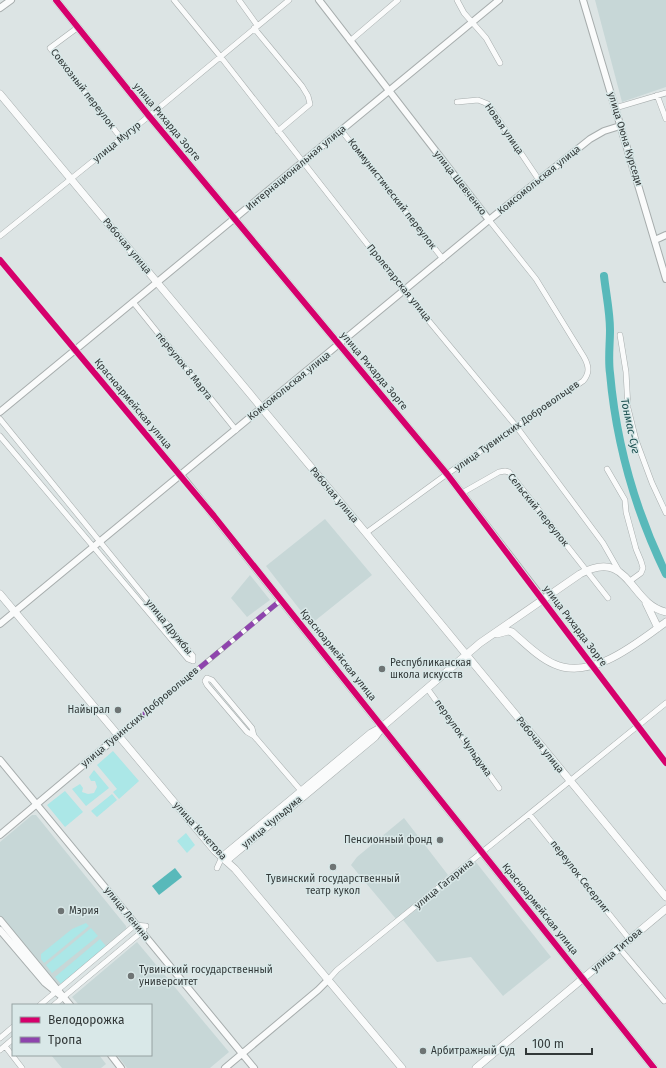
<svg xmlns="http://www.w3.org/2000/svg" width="666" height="1068" font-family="'Fira Sans',sans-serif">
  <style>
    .built { fill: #c7d7d7 }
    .green { fill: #abe7e7 }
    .water { fill: #58b9ba }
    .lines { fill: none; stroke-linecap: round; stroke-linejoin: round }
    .river { stroke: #58b9ba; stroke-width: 8 }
    .pedestrian-casing { stroke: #a7adad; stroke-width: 5.5 }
    .minor-casing { stroke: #a7adad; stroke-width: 6 }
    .tertiary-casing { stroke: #a7adad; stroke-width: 8 }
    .secondary-casing { stroke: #a7adad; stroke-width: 8 }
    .pedestrian { stroke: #fafbfb; stroke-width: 4 }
    .minor { stroke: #fafbfb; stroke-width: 5 }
    .tertiary { stroke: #fafbfb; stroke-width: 6 }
    .secondary { stroke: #fafbfb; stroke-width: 7 }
    .quiet { stroke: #8e44ad; stroke-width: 5; stroke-dasharray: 10 5; stroke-linecap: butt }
    .cycleway-casing { stroke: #d9e8e8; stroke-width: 8 }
    .cycleway { stroke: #d6006c; stroke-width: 6 }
    .poi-dot { fill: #6e7474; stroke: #d9e8e8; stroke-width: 1.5 }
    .labels { text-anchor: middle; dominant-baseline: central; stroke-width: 3; stroke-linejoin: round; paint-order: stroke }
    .street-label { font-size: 10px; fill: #323838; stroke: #d9e8e8 }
    .poi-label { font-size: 10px; fill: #323838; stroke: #d9e8e8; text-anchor: start }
    .water-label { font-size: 11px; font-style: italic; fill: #1c5050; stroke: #d9e8e8 }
  </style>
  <rect width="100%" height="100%" fill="#dce4e4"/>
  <path class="built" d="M595,0H666V87L622,102Z
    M325,519L372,575L311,624L266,566Z
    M250,575L270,600L247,617L231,598Z
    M32,815H36L126,926L127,930L60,990L0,920V842Z
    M404,818L448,875L396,919L351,865L357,857Z
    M475,861L551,957L503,996L471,957L437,962L403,920Z
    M137,942L229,1052L210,1068H127L117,1055H151V1005H79L72,997Z
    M51,1055H99L106,1064L101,1068H62Z"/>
  <path class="green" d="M113,751L139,781L119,799L113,792L117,789L97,765Z
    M94,770L109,788L86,806L72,789L80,784L83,788L82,792L88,794L94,793L97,787L95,781H91L89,777Z
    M65,791L83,812L65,827L47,805Z
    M112,794L117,800L97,817L91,811Z
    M186,833L195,845L187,853L177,841Z
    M86,923L89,926L44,963L41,959V954L72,929Z
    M91,928L98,936L52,973L46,965Z
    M100,939L106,946L61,984L55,977Z"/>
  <path class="water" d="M175,868L182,877L159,895L152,886Z"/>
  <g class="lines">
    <path class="river" d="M604,276C606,294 610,312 610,330C610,344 608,359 610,373C616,442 636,512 666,574"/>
    <defs>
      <path id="pedestrian" d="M119,735L281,600"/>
      <path id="minor" d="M174,0L220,56L404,291L516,426L603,543L619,571
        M239,0L257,25
        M457,0L464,13L486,38L500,63
        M77,28L50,48L121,138
        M254,28L302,86L308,96L310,104L278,131
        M350,41L398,0
        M657,95L666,119
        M457,102L478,100L488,104L539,180
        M615,108L666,93
        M341,130L443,259
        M0,236L149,116L289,0
        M0,260L181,475
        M133,302L236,430
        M620,335L626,372L628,408L636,440L652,483L666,513
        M0,419L193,656V661L188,659L0,436
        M607,469L625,500L626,512L636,549L641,561L643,568L641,573L630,581
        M462,493L499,472L505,471L509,472L608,598
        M366,533L447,474L583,381C590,373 589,366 584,357L536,279L489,220
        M543,599L666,763
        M427,688L499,788
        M254,736L252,728L212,680L207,678L205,681L207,685L247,732L254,736L303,793
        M530,815L630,940
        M217,868L222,857
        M620,949L664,1001
        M328,980L337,970L370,943L666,703
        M40,1005L135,925L146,926
        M54,1005L144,930
        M0,1038L13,1027
        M5,1046L22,1068
        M0,1050L13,1039"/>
      <path id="tertiary" d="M56,0L149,116L447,474L543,599
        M319,0L489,220
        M583,0L666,279
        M0,8L11,0
        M655,240L666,235
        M0,412L499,0
        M181,475L654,1068
        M0,624L489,220L590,139L604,131L620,126
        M0,760L254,1068
        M0,835L119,735
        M0,920L70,1005
        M0,930L45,983L61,996
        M111,1055L121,1068
        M225,1068L318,990L328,980"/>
      <path id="secondary" d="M0,94L366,533L666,897
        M0,594L215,851L235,869L402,1068
        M646,603L658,628
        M497,634L508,631L512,632C525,643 538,657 554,664C592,681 637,643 666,622
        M222,857L371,733L382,727L480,643L580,574C630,547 629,604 666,612
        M226,861L375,737L381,729
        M476,1068L666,909"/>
    </defs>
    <use href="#pedestrian" class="pedestrian-casing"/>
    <use href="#minor" class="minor-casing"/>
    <use href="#tertiary" class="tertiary-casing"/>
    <use href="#secondary" class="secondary-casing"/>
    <use href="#pedestrian" class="pedestrian"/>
    <use href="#minor" class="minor"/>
    <use href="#tertiary" class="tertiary"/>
    <use href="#secondary" class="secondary"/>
    <path class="quiet" d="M119,735L281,600"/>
    <defs>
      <path id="cycleway" d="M56,0L149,116L447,474L666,763
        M0,260L214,516L654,1068"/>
    </defs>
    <use href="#cycleway" class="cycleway-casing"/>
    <use href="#cycleway" class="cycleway"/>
  </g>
  <g class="poi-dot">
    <circle cx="382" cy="669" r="4"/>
    <circle cx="118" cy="710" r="4"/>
    <circle cx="440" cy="840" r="4"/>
    <circle cx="333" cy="867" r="4"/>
    <circle cx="61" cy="911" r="4"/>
    <circle cx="131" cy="976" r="4"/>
    <circle cx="423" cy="1051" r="4"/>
  </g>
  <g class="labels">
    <g class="street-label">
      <text transform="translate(83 89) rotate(52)">Совхозный переулок</text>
      <text transform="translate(167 122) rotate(50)">улица Рихарда Зорге</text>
      <text transform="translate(504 129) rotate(55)">Новая улица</text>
      <text transform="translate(625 139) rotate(73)">улица Оюна Курседи</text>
      <text transform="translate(117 142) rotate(-39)">улица Мугур</text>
      <text transform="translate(296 168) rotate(-40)">Интернациональная улица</text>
      <text transform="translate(539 180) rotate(-39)">Комсомольская улица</text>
      <text transform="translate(460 183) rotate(52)">улица Шевченко</text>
      <text transform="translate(392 194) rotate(52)">Коммунистический переулок</text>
      <text transform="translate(127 246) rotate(50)">Рабочая улица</text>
      <text transform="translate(399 283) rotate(51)">Пролетарская улица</text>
      <text transform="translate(184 366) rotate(51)">переулок 8 Марта</text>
      <text transform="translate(374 371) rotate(50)">улица Рихарда Зорге</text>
      <text transform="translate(289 386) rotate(-39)">Комсомольская улица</text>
      <text transform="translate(133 404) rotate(50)">Красноармейская улица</text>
      <text transform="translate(517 426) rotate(-35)">улица Тувинских Добровольцев</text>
      <text transform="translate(334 495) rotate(50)">Рабочая улица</text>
      <text transform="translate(538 510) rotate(51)">Сельский переулок</text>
      <text transform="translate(575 626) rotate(53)">улица Рихарда Зорге</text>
      <text transform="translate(169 627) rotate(51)">улица Дружбы</text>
      <text transform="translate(338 655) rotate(51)">Красноармейская улица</text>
      <text transform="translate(140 717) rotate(-40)">улица Тувинских Добровольцев</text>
      <text transform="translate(463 738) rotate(55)">переулок Чульдума</text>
      <text transform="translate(540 745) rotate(51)">Рабочая улица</text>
      <text transform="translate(272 822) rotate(-40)">улица Чульдума</text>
      <text transform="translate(200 831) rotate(48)">улица Кочетова</text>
      <text transform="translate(580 877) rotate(52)">переулок Сесерлиг</text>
      <text transform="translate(444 884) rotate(-39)">улица Гагарина</text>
      <text transform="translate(540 909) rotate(51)">Красноармейская улица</text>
      <text transform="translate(127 914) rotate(51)">улица Ленина</text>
      <text transform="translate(617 950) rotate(-40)">улица Титова</text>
    </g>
    <g class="poi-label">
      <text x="390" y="663">Республиканская<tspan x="390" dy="12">школа искусств</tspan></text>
      <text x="110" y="710" text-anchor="end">Найырал</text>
      <text x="432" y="840" text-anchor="end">Пенсионный фонд</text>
      <text x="333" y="879" text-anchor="middle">Тувинский государственный<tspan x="333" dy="12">театр кукол</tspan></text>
      <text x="69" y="911">Мэрия</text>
      <text x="139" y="970">Тувинский государственный<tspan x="139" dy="12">университет</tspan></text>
      <text x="431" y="1051">Арбитражный Суд</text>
    </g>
    <g class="water-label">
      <text transform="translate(630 426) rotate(78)">Тонмас-Суг</text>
    </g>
  </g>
  <rect x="12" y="1004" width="140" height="52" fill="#d9e8e8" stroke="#96a2a2"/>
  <rect x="20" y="1017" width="20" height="6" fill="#d6006c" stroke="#96a2a2"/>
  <text x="48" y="1024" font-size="12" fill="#323838">Велодорожка</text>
  <rect x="20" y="1037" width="20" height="6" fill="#8e44ad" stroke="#96a2a2"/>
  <text x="48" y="1044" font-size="12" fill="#323838">Тропа</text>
  <path d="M526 1048v6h66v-6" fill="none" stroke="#323838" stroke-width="2"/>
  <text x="532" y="1048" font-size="12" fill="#323838" stroke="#d9e8e8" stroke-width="3" paint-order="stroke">100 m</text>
</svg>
